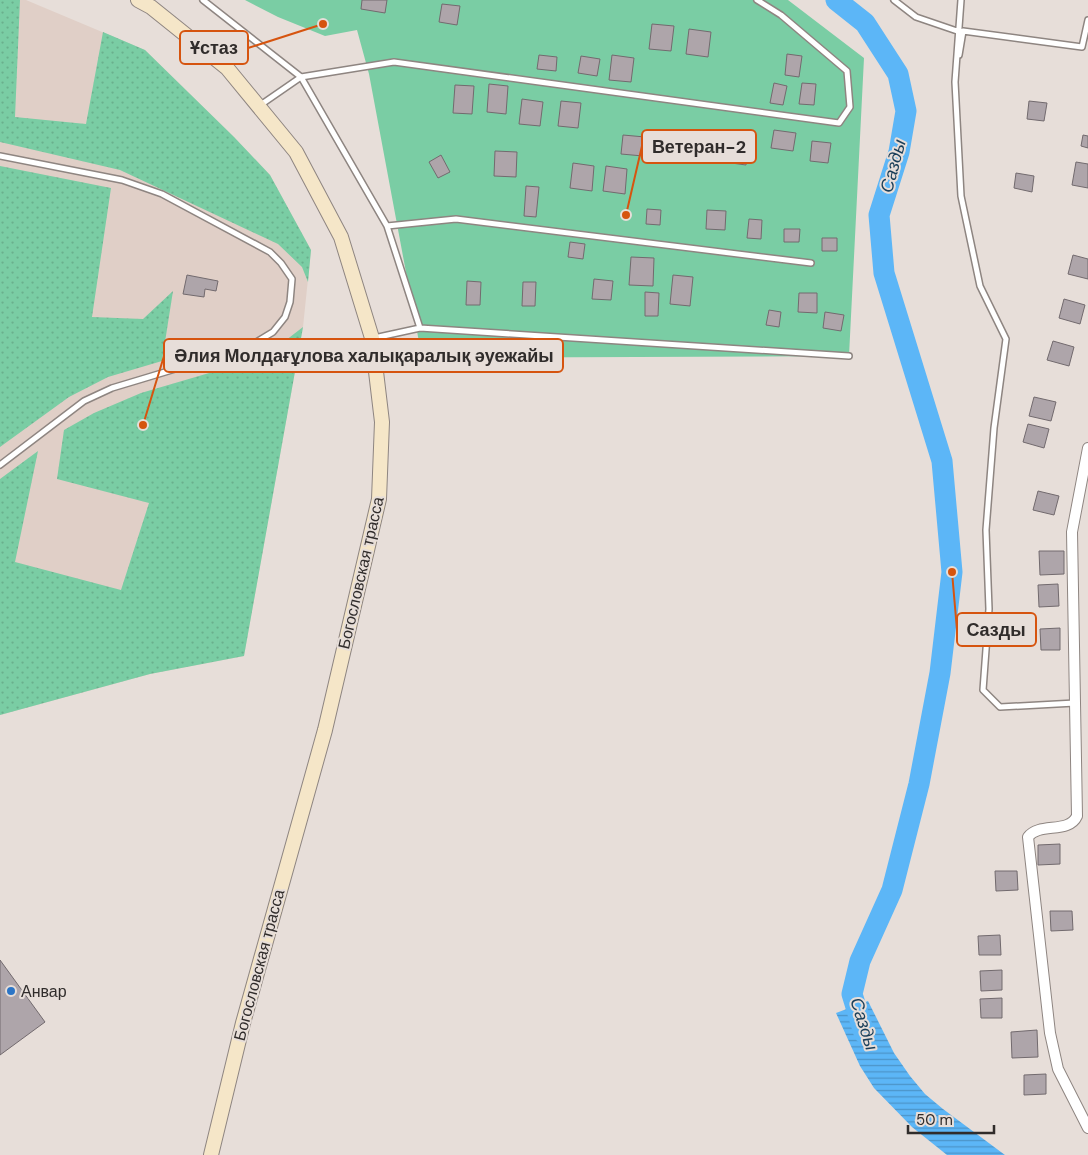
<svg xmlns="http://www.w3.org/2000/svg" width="1088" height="1155" font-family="'DM Sans',sans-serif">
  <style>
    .built { fill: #e0cfc7 }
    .grass { fill: url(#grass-dots) }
    .garden { fill: #7acda4 }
    .water { fill: url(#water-rules) }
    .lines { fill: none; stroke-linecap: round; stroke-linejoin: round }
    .river { stroke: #5cb6f7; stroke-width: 21 }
    .building { fill: #aea5aa; stroke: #726a6e }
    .service-casing { stroke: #8e8581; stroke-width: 8 }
    .minor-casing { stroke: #8e8581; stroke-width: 12 }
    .secondary-casing { stroke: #8e8581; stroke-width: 16 }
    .service { stroke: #fff; stroke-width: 5 }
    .minor { stroke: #fff; stroke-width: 10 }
    .secondary { stroke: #f5e6c8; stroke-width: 14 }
    .poi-dot { fill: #2c75c6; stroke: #e7ded9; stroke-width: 2 }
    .labels { text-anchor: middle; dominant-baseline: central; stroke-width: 4; stroke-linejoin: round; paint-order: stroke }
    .street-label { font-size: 16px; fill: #302c2b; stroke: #e7ded9 }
    .poi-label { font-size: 16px; fill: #302c2b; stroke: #e7ded9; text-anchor: start }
    .water-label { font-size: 18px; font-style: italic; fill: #193e59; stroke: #e7ded9 }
    .leader { fill: none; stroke: #d6540f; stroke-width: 2 }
    .callout-dot { fill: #d6540f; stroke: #e7ded9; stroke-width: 2 }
    .callout { fill: #e7ded9; stroke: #d6540f; stroke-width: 2 }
    .callout-label { font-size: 18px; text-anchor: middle; font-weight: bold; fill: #302c2b }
  </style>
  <defs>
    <pattern id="grass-dots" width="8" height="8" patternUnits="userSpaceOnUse" patternTransform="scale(1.25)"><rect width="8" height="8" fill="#7acda4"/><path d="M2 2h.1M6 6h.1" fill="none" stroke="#6ab08d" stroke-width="1.8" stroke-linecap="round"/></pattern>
    <pattern id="water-rules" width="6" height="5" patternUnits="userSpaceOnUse" patternTransform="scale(1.25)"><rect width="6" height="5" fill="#5cb6f7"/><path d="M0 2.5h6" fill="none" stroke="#4c94c8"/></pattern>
  </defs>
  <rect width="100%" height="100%" fill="#e7ded9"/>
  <path class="built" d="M0,0H26L145,50L234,137L270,175L311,250L303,327L244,656L150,674L0,715Z"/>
  <path class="grass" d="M0,0H20L15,117L86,124L103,32L145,50L234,137L270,175L311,250L308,282L302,267L278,244L120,170L0,142Z
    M0,166L111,188L92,317L143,319L173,291L162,361L108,377L69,397L0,447Z
    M303,327L244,656L150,674L0,715V479L38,451L15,562L121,590L149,503L57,479L64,430L94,413L141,393L264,357Z"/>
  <path class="garden" d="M245,0H788L864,58L849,356L422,358L369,74L357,30L325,36L278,17Z"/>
  <path class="water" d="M868,1001L894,1053L910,1076L925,1094L943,1109L1005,1155H947L912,1127L874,1088L860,1066L836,1013Z"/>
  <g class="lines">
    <path class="river" d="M836,0L865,23L898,74L906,111L899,152L879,215L884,273L942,461L952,572L940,673L919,784L892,890L860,961L852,994L864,1033"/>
  </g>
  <path class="building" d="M362,0H387L385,13L361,9Z
    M442,4L460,6L457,25L439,22Z
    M652,24L674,26L671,51L649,49Z
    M689,29L711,32L708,57L686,54Z
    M787,54L802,56L799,77L785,75Z
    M539,55L557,57L556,71L537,69Z
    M612,55L634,58L631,82L609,80Z
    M581,56L600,59L597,76L578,73Z
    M774,83L787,86L783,105L770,103Z
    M802,83L816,84L814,105L799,104Z
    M489,84L508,86L506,114L487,112Z
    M455,85L474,86L472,114L453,113Z
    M522,99L543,102L540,126L519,124Z
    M561,101L581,103L578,128L558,126Z
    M1029,101L1047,103L1044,121L1027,119Z
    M774,130L796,133L793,151L771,148Z
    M623,135L645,137L643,156L621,154Z
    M1083,135L1088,136V148L1081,146Z
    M727,138L748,140L746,165L724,162Z
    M812,141L831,143L828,163L810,161Z
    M495,151L517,152L516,177L494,176Z
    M441,155L450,172L438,178L429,162Z
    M1076,162L1088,164V188L1072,185Z
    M573,163L594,166L592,191L570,188Z
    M606,166L627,169L625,194L603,191Z
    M1016,173L1034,176L1032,192L1014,188Z
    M526,186L539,187L536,217L524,216Z
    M647,209L661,210L660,225L646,224Z
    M707,210L726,211L725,230L706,229Z
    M749,219L762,220L761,239L747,238Z
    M784,229H800L799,242H784Z
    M822,238H837V251H822Z
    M570,242L585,244L583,259L568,257Z
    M1073,255L1088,259V279L1068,274Z
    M631,257L654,258L653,286L629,285Z
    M187,275L218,281L216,291L205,289L204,297L183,294Z
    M673,275L693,277L690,306L670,304Z
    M594,279L613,281L611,300L592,299Z
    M467,281L481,282L480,305H466Z
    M523,282H536L535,306H522Z
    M645,292L659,293L658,316H645Z
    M799,293H817V313L798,312Z
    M1064,299L1085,305L1080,324L1059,318Z
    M769,310L781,312L779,327L766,325Z
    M825,312L844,315L841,331L823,328Z
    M1053,341L1074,347L1069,366L1047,360Z
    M1034,397L1056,402L1051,421L1029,416Z
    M1028,424L1049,429L1044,448L1023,442Z
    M1038,491L1059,496L1054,515L1033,510Z
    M1039,551H1064V574L1040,575Z
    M1058,584L1059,606L1039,607L1038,585Z
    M1060,628V650H1041L1040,629Z
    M1060,844V864L1038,865V845Z
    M995,871H1017L1018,890L996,891Z
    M1050,911H1072L1073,930L1051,931Z
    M1000,935L1001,955H979L978,936Z
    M0,960L45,1022L0,1055Z
    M1002,970V990L981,991L980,971Z
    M1002,998V1018H981L980,999Z
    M1037,1030L1038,1057L1012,1058L1011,1032Z
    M1046,1074V1094L1024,1095V1075Z"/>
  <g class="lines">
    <defs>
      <path id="service" d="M203,0L301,77L387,226L456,219L811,263
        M894,0L916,17L960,32
        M961,0L955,82L961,196L980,286L1006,339L994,428L986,530L989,609L983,690L1000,707L1075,703
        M959,55L963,31L1082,47L1088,20
        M259,106L301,77L394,62L839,123L850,107L847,71L781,15L757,0
        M0,156L122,180L162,194L270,252L281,263L292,279L290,302L285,317L273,332L238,353L219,360L185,366L142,379L112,388L84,401L0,465
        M387,226L420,328L849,356
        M374,338L420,328"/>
      <path id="minor" d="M1088,448L1072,532L1077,816C1069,834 1039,822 1028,837L1050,1033L1058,1069L1088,1128"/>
      <path id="secondary" d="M138,0L151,7L227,68L296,152L341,237L372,338L382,422L379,499L325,730L243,1023L211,1155"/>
    </defs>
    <use href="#service" class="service-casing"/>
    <use href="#minor" class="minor-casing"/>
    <use href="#secondary" class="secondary-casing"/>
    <use href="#service" class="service"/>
    <use href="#minor" class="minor"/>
    <use href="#secondary" class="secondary"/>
  </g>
  <circle class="poi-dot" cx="11" cy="991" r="5"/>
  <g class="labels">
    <g class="street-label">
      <text transform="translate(361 573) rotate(-77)">Богословская трасса</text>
      <text transform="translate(259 965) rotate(-75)">Богословская трасса</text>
    </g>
    <g class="poi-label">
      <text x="21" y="991">Анвар</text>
    </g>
    <g class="water-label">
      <text transform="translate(893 166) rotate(-75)">Сазды</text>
      <text transform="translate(864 1024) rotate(72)">Сазды</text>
    </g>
  </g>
  <path class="leader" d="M323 24L248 48M626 215L642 146M143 425L164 356M952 572L957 630"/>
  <g class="callout-dot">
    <circle cx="323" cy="24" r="5"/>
    <circle cx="626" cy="215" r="5"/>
    <circle cx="143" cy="425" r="5"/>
    <circle cx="952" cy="572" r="5"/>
  </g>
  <g class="callout">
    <rect x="180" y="31" width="68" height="33" rx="5"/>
    <rect x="642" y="130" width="114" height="33" rx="5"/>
    <rect x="164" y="339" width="399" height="33" rx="5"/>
    <rect x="957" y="613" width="79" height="33" rx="5"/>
  </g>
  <g class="callout-label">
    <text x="214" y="54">Ұстаз</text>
    <text x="699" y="153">Ветеран-2</text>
    <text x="364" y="362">Әлия Молдағұлова халықаралық әуежайы</text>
    <text x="996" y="636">Сазды</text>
  </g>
  <path d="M908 1125v8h86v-8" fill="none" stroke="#302c2b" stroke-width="2.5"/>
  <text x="916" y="1125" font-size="15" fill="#302c2b" stroke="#e7ded9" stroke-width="4" paint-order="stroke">50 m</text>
</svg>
